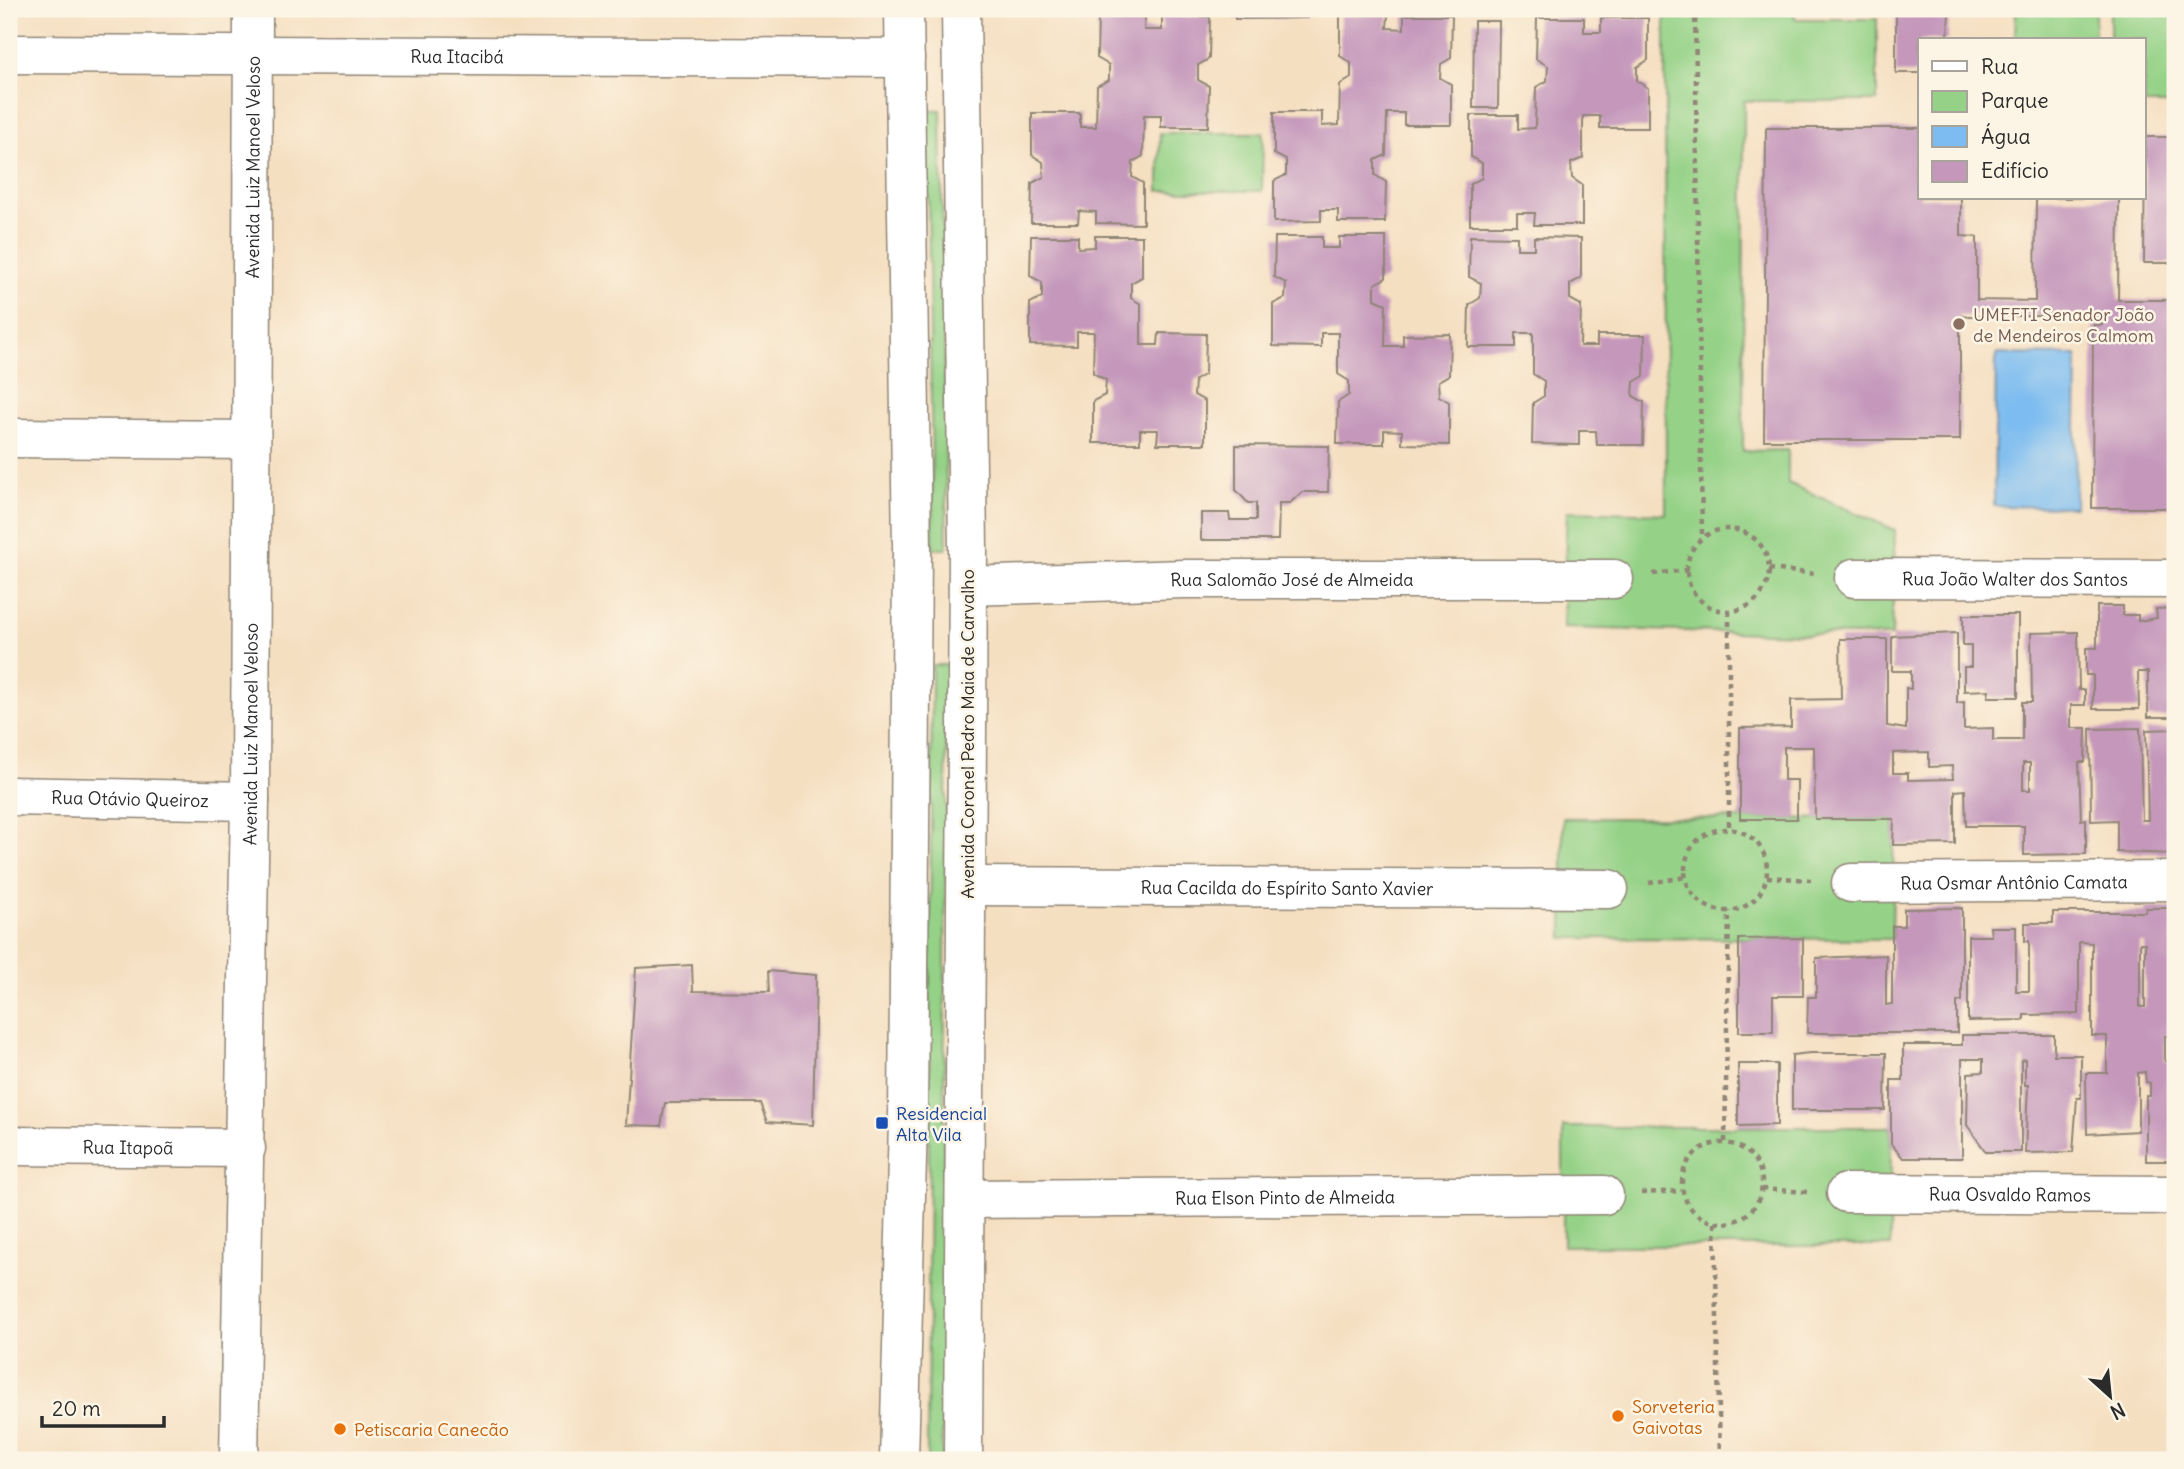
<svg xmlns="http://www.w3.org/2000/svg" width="2184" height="1469" font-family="Delius,sans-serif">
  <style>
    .green { fill: #95d287; stroke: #607e59; stroke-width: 2 }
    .water { fill: #7cbcf0; stroke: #54748e; stroke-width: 2 }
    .building { fill: #c497bb; fill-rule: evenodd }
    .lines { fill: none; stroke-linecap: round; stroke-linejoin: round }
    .street-casing { stroke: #908576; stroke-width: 41 }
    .secondary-casing { stroke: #908576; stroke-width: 41 }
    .path { stroke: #908576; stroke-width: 4.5; stroke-dasharray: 5 5; stroke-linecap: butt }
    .street { stroke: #fff; stroke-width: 38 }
    .secondary { stroke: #fff; stroke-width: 38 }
    .education-dot { fill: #8d6e63; stroke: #fcf5e5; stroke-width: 2.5 }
    .transit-dot { fill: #1a4fb4; stroke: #fcf5e5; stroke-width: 2.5 }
    .food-dot { fill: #e8710a; stroke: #fcf5e5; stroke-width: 2.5 }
    .labels { text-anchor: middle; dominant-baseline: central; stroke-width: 5; stroke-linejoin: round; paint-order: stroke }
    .street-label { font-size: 18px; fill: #2b2b2b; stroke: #fcf5e5 }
    .education-label { font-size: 18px; fill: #785e54; stroke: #fcf5e5; text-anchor: start }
    .transit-label { font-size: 18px; fill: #164399; stroke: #fcf5e5; text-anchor: start }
    .food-label { font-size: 18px; fill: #c56008; stroke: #fcf5e5; text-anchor: start }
  </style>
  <rect width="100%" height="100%" fill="#fcf5e5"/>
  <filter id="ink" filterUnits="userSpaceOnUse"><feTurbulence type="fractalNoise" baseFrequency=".0143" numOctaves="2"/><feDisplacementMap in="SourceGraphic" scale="14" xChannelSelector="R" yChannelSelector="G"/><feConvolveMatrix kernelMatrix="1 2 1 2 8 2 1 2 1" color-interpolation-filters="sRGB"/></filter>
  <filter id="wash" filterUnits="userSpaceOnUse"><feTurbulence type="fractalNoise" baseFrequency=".00686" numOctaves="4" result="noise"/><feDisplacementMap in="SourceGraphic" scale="28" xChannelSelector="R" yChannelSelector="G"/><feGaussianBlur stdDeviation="1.57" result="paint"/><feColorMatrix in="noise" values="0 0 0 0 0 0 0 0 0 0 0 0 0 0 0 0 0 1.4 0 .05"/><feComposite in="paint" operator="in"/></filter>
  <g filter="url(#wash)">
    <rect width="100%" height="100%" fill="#f5dfc1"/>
    <path class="green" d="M1665,9H1794L1795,19H1877V101H1744L1743,451L1788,450V483L1895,530L1892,636L1563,628L1567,511L1666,514Z
      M2016,9H2095V40H2015Z
      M2110,9H2175V104H2144V40H2110Z
      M927,110H941L947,549H933Z
      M1160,133H1263L1262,191H1159Z
      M932,665H947L942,1460H927Z
      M1563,818L1894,819L1892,939L1563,938Z
      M1563,1127H1891L1890,1246H1563Z"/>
    <path class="water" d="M1996,354L2077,355L2075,507L1994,506Z"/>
    <g id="blocks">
      <path class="building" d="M1235,9H1307V18L1235,19Z
        M1896,9H1949L1948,40H1920V73H1896Z
        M1340,15H1388L1387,28L1404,29V15H1452L1451,58L1441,64L1440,78L1451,84V125H1404V113H1387L1386,155L1375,160V175L1386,182L1385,222H1338V210H1321V221L1274,222V181L1286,175V160L1274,154V112H1322V126L1339,125L1340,85L1351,78V63L1340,56Z
        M1098,16L1145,17L1144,30H1162V16L1210,17L1209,59L1198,65V80L1209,86L1208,127H1161V115H1144L1143,156L1133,162L1132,177L1143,183V224L1096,223V212L1079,211L1078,223H1031L1032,183L1044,177L1043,162L1032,155V113H1080V127H1096L1097,86L1109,80V65L1097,58Z
        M1537,18H1584V32H1601V18H1648V60L1637,67V81L1648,88V128H1600V116H1583V158L1571,163L1572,178L1582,185V225H1534L1535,213H1517V225H1470V184L1482,178V163L1471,157V115H1518V129L1535,128L1536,87L1547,81L1548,66L1536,59Z
        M1474,21H1499L1498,108H1473Z
        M1766,128H1920V198H1961V236L1977,237V300L2035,301L2036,198H2119L2118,300H2175V508H2092L2093,325H2102V316H1960V440H1764Z
        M2145,137H2175V263H2144Z
        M1031,236H1078V248L1095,247V236H1142V277L1131,283V298L1141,304V345H1158L1159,333L1206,334L1205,374L1195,380L1194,395L1205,401V444H1157L1158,430H1140V443H1093V401L1105,395L1106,380L1093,373L1094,332H1077V346L1030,345V303L1042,297V282L1030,276Z
        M1470,236L1517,237V249H1534V237L1581,238V278L1570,284V299L1581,305L1580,346H1597V335H1645L1644,376L1634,382L1633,396L1644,402L1643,445H1597L1596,431H1579V445L1532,444L1533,403L1544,396V381L1533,374V333H1516V347H1468L1469,305L1480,298L1481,283L1469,277Z
        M1275,237H1322V248H1339V237H1386V278L1375,284V299L1386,304L1385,346H1403V335L1450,334L1449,375L1438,381L1439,396L1449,402V445L1402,444V431L1384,430V444H1337L1338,402L1349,395V381L1338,374V333H1321V347L1273,346V304L1285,298L1286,283L1274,277Z
        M1236,445L1329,446L1328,492H1302L1290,503H1279L1278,540H1201V513H1229L1230,520H1256V503H1248L1236,490Z
        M2097,606H2123V615H2138V621L2157,618L2156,609L2175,608V717H2148V672H2138L2139,709H2093V675H2086V648H2097Z
        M1963,615H2018V697H1988L1989,690L1964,691V667H1971V646H1963Z
        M2078,632L2079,690H2085V705H2071V728H2086L2085,762H2079L2081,820L2086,819V854L2024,855V826H1966L1965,790L1955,791V844L1893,845L1894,819H1815L1814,747H1784V780H1797V819H1740V728L1791,727V700L1841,699L1840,639H1887V726L1906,729V688L1911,689V671H1892V636L1957,633V703L1964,702V729L1993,728V740H2022V702H2032L2031,633ZM1929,752V767L1952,766L1953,779L1908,780V773H1893V753ZM2023,763H2030V790H2023Z
        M2140,728L2142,820H2148L2146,730L2175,729V854L2117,852V820L2091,821L2090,729Z
        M1962,908V1001L1957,1002V1033H1807L1808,997H1816V958L1886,955V1005L1892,1004V926H1904V909Z
        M2146,908H2175V1036H2165V1061H2175V1161H2146V1096H2150V1083L2146,1082L2145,1072L2138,1073V1131L2087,1134L2086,1073H2107V1036H2092V943L2079,942V1014L2024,1015V1020L1968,1021V936H1991L1990,927H2016V991H2029V941H2025V923H2053V912H2145ZM2140,943H2145V1007H2140Z
        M1803,938V996H1773V1032H1739V939Z
        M692,965L693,991L769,992L768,971L816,975L813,1125L767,1122L760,1103H665L661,1126L626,1125L636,968Z
        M1962,1035H2054V1055H2081V1098H2077L2073,1152L2025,1153L2028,1085H2025V1059L2021,1060V1152H1986L1967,1125L1968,1073L1983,1072V1059H1962V1158H1903L1891,1144V1080H1903V1045H1962Z
        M1810,1053H1886L1885,1110H1792V1055Z
        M1738,1064H1777V1125L1738,1126Z"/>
    </g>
  </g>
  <g filter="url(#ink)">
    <use href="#blocks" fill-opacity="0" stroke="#908576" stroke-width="2"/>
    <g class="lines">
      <defs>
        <g id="street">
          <path id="s1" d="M9,54L905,58"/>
          <path d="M9,438L250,440"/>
          <path id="s2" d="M1854,578L2175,579"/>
          <path id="s3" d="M968,586L1184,579H1614"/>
          <path id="s4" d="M9,796L250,801"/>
          <path id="s5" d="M1851,883L2175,881"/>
          <path id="s6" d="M967,886L1609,889"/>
          <path id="s7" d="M9,1146L246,1148"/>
          <path id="s8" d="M1846,1193L2175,1195"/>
          <path id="s9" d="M965,1199L1604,1195"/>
          <path id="s10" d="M239,1460L250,801L253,9"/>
        </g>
        <path id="secondary" d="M961,9L968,549L963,1460
          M899,1460L908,1121L912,549L904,9"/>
      </defs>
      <use href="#street" class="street-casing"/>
      <use href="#secondary" class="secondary-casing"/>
      <path class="path" d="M1695,9L1702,538
        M1687 570a41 41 0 1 1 82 0a41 41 0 1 1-82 0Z
        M1769,569L1817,574
        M1653,574L1687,570
        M1729,611V829
        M1685 870a41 41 0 1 1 82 0a41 41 0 1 1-82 0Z
        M1767,877L1811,880
        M1649,883L1686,877
        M1725,1142L1729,911
        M1682 1183a40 40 0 1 1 80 0a40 40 0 1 1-80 0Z
        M1762,1189L1807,1192
        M1641,1193L1682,1191
        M1715,1223L1720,1460"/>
      <use href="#street" class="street"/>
      <use href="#secondary" class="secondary"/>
    </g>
  </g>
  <circle class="education-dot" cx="1959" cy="324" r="7"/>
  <rect class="transit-dot" x="875" y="1116" width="14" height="14" rx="3.5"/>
  <g class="food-dot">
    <circle cx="1618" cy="1416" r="7"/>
    <circle cx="340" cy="1429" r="7"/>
  </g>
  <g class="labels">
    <g class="street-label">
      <text stroke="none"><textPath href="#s1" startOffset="448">Rua Itacibá</textPath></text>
      <text stroke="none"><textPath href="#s10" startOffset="1293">Avenida Luiz Manoel Veloso</textPath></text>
      <text stroke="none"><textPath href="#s2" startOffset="161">Rua João Walter dos Santos</textPath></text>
      <text stroke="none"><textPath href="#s3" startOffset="324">Rua Salomão José de Almeida</textPath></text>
      <text transform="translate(967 734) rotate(-90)">Avenida Coronel Pedro Maia de Carvalho</text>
      <text stroke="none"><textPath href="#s10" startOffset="726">Avenida Luiz Manoel Veloso</textPath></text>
      <text stroke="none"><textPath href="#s4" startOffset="121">Rua Otávio Queiroz</textPath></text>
      <text stroke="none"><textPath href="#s5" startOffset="163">Rua Osmar Antônio Camata</textPath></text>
      <text stroke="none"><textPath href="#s6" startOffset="320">Rua Cacilda do Espírito Santo Xavier</textPath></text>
      <text stroke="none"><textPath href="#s7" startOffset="119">Rua Itapoã</textPath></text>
      <text stroke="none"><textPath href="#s8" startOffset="164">Rua Osvaldo Ramos</textPath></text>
      <text stroke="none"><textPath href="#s9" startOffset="320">Rua Elson Pinto de Almeida</textPath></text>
    </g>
    <g class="education-label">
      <text x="1973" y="314">UMEFTI Senador João<tspan x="1973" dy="21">de Mendeiros Calmom</tspan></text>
    </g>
    <g class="transit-label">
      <text x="896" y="1113">Residencial<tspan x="896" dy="21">Alta Vila</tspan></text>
    </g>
    <g class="food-label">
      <text x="1632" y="1406">Sorveteria<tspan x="1632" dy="21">Gaivotas</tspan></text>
      <text x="354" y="1429">Petiscaria Canecão</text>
    </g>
  </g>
  <rect width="2184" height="1469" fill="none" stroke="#fcf5e5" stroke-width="35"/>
  <rect x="1918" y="38" width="228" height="161" fill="#fcf5e5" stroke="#a8a49b" stroke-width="2"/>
  <rect x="1932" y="61" width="35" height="10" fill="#ffffff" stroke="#a8a49b" stroke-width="2"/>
  <text x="1981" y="74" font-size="21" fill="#2b2b2b">Rua</text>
  <rect x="1932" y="91" width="35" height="21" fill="#95d287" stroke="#a8a49b" stroke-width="2"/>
  <text x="1981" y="108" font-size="21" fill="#2b2b2b">Parque</text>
  <rect x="1932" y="126" width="35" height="21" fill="#7cbcf0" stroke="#a8a49b" stroke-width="2"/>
  <text x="1981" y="144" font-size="21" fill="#2b2b2b">Água</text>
  <rect x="1932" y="161" width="35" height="21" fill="#c497bb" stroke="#a8a49b" stroke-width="2"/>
  <text x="1981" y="178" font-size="21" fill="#2b2b2b">Edifício</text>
  <g transform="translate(2110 1396) rotate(153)" stroke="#fcf5e5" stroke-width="5" paint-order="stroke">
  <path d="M0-5L12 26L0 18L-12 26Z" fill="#2b2b2b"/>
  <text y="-10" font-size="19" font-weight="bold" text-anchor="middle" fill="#2b2b2b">N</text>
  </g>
  <path d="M42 1416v10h122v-10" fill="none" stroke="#2b2b2b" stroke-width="3.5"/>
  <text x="52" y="1416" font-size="21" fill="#2b2b2b" stroke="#fcf5e5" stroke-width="5" paint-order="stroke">20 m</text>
</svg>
